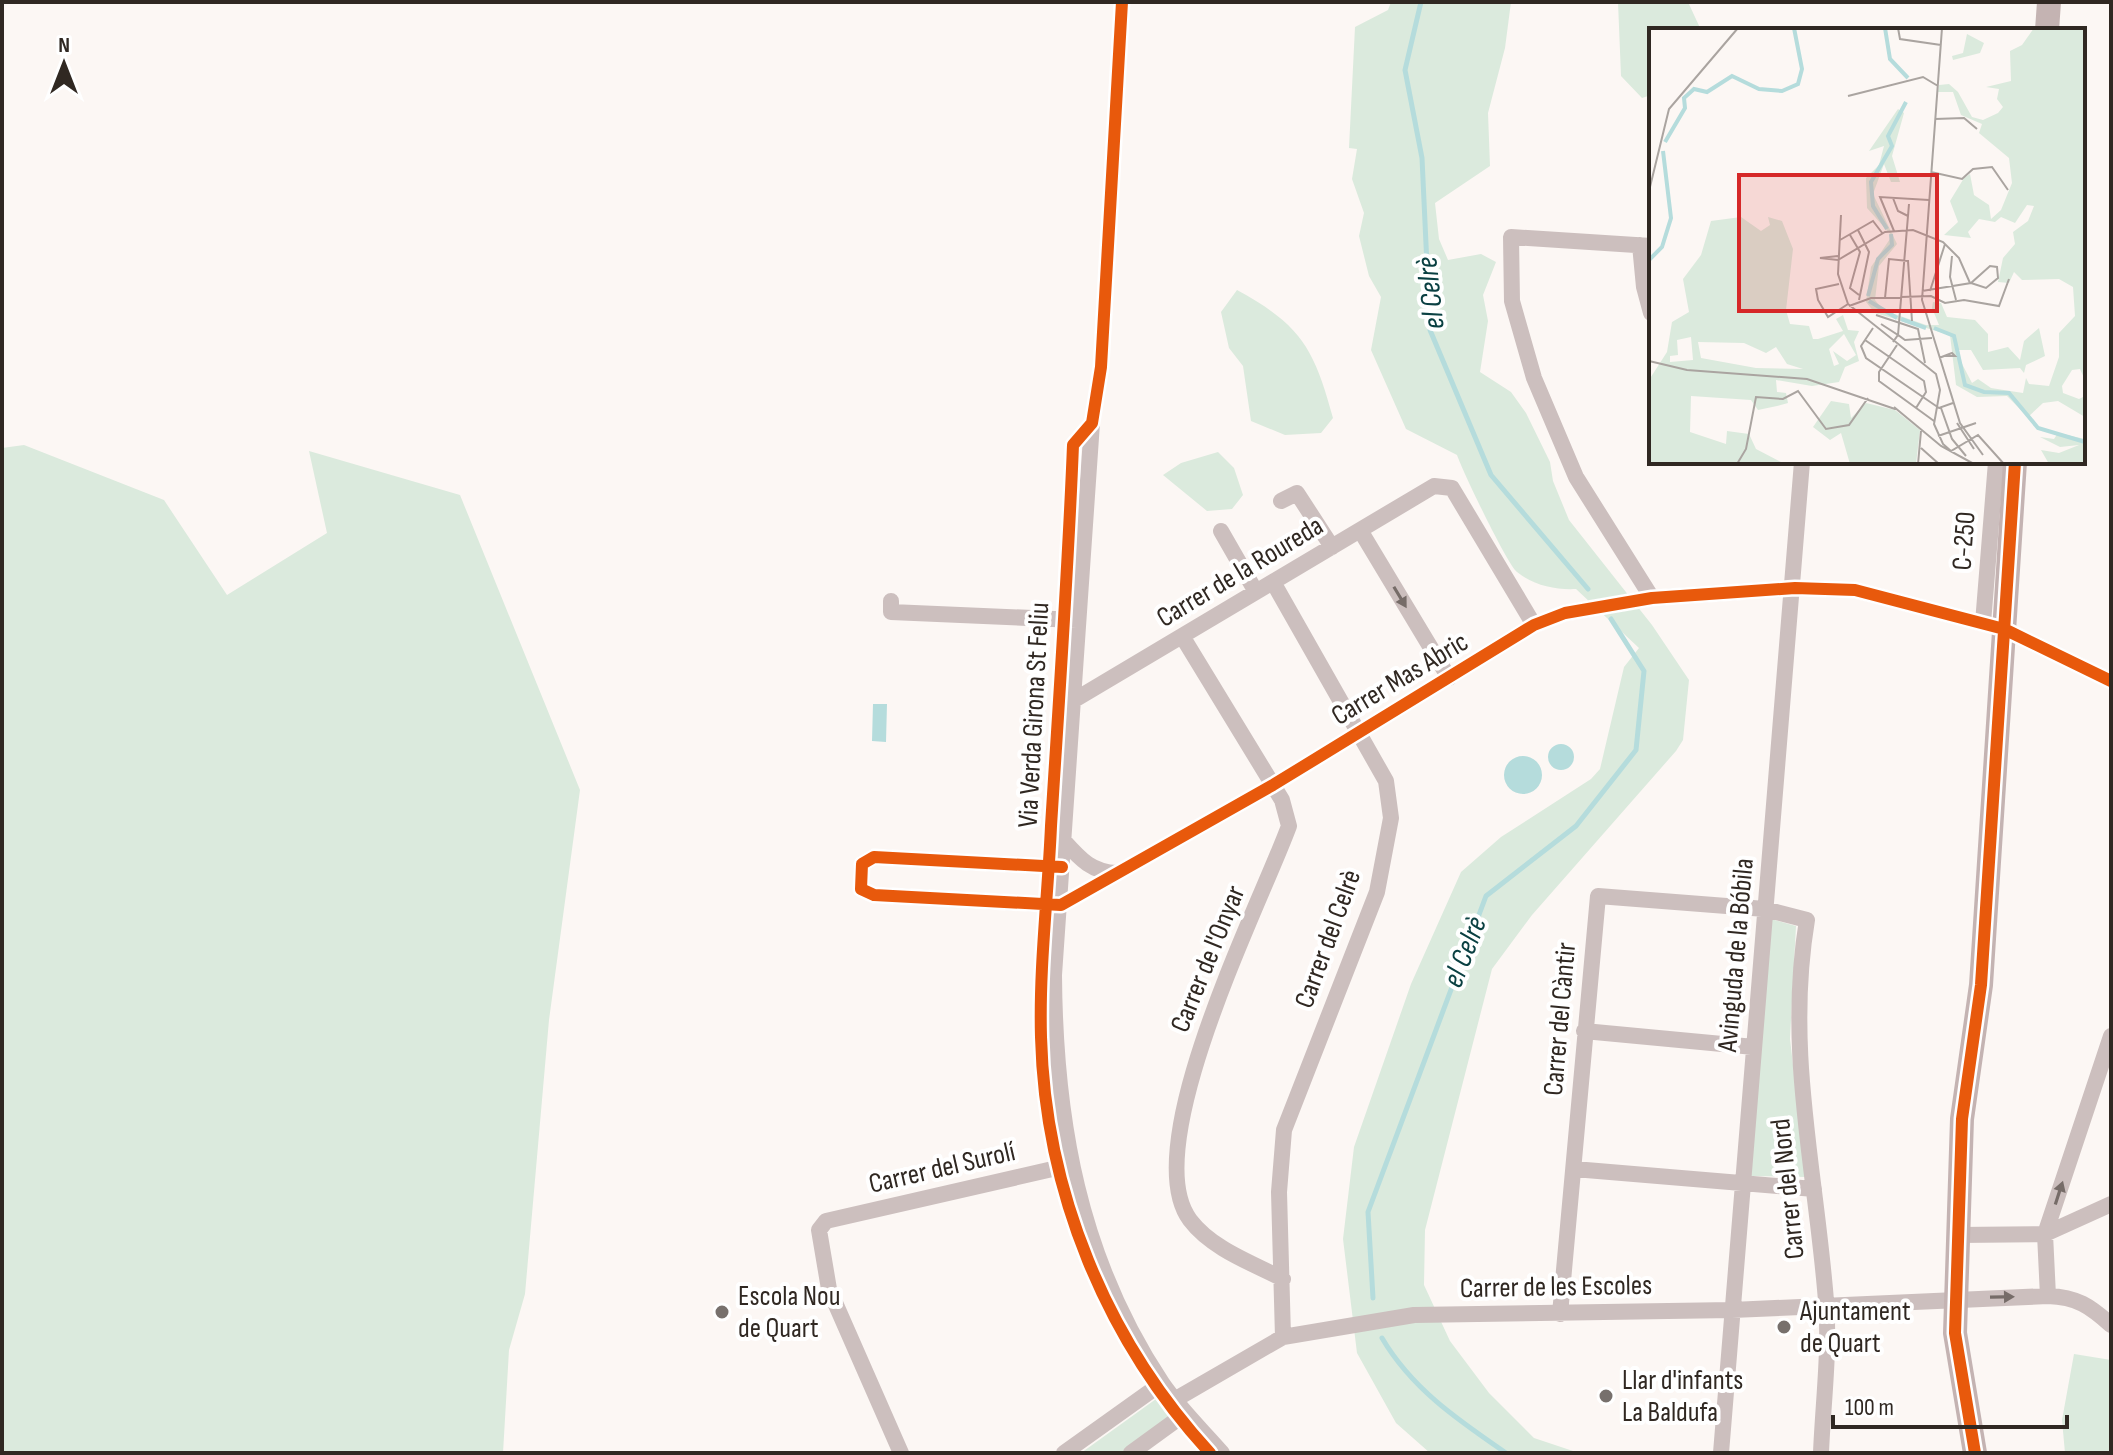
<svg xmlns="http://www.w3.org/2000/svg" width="2113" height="1455" font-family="'Sofia Sans Condensed',sans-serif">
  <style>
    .green { fill: #dbeadd }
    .water { fill: #b5dcdc }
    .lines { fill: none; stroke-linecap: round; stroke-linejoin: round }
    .stream { stroke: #b5dcdc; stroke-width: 5 }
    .minor { stroke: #ccbfbe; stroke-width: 16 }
    .secondary { stroke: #c4b3b2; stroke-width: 24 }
    .cycleway-casing { stroke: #fff; stroke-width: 17 }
    .cycleway { stroke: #e8590c; stroke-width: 12 }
    .oneway { fill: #766c68 }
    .poi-dot { fill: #77706c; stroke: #fff; stroke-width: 3 }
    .labels { text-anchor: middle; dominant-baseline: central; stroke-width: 8; stroke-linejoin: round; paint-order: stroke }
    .street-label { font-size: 28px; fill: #302822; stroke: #fff }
    .poi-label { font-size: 28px; fill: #302822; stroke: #fff; text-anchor: start }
    .water-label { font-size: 30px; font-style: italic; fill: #0a4042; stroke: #fff }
    .inset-river { fill: none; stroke: #b5dcdc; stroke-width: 4 }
    .inset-road { fill: none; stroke: #aaa4a0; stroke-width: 2 }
    .view { fill: #d62828; fill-opacity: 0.15; stroke: #d62828; stroke-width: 4 }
    .inset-edge { fill: none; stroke: #302822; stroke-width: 4 }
  </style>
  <rect width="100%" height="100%" fill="#fcf7f4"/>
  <path class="green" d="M1391,2H1511L1505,48L1488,113L1490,166L1435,203L1439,239L1448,260L1481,254L1496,262L1483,295L1488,321L1480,372L1511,392L1526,413L1550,462L1553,481L1569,520L1652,625L1689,680L1683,740L1676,751L1532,915L1492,969L1425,1230L1424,1285L1450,1341L1489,1393L1534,1438L1579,1453H1430L1396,1423L1357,1353L1343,1239L1354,1147L1411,984L1461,872L1501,837L1591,779L1600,769L1624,667L1639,648L1576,589C1556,590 1534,586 1517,572C1507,564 1463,472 1457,455L1406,429L1371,350L1381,297L1369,276L1359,236L1364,213L1352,179L1357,149L1349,148L1355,27L1388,10Z
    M1618,2H1688L1701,30H1651V95L1642,98L1621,76Z
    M1237,290C1301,325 1314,348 1333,418L1321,433L1285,435L1251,421L1243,366L1229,348L1221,312Z
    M24,445L164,500L227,595L327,533L309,451L460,495L580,790L549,1020L525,1294L509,1350L503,1453H2V448Z
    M1218,452L1234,468L1243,495L1232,509L1207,511L1163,475L1181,463Z
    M1771,919L1796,926L1790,1039L1806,1177L1751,1176Z
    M2074,1354L2111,1360V1453H2065L2062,1420Z
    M1156,1399L1169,1417L1121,1453H1081Z"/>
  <path class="water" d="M873,704H887L886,742L872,741Z
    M1548 757a13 13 0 1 1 26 0a13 13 0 1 1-26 0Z
    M1504 775a19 19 0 1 1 38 0a19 19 0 1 1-38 0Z"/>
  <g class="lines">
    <path class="stream" d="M1421,2L1405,70L1422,158L1430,330L1491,475L1588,589
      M1373,1298L1368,1212L1486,896L1576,826L1636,750L1644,671L1611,619
      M1382,1338C1412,1389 1458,1420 1506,1453"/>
    <path class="minor" d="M1640,245L1644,287L1651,313
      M1651,246L1511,237L1512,301L1534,378L1576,477L1652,598
      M1092,423L1054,975C1055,1121 1079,1258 1162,1383C1179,1408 1202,1430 1222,1453
      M1281,501L1297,493L1332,547
      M1360,530L1449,678
      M1221,531L1256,592
      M1273,582L1386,781L1391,818L1377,892L1284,1130L1279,1192L1283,1337
      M891,601V612L1077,620
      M1983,623L1996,462
      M1182,636L1282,800L1289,826C1260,905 1136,1148 1190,1220C1212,1249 1252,1263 1283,1279
      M1071,702L1434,486L1452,488L1534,625
      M1064,841C1081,860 1092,872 1117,873
      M1062,867L874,857L862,864L861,889L874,895L1061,905L1273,785L1534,625L1565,613L1652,598L1795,588L1855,590L2004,629L2111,681
      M1584,1031L1754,1047
      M1574,1169L1814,1189
      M1958,1235L2045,1234L2111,1204
      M2048,1296L2045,1234L2111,1036
      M1560,1314L1598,896L1765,909L1807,920C1785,1051 1816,1171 1826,1301C1830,1350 1823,1403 1821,1453
      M1176,1399L1283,1337L1414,1315L1732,1310L2048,1296C2077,1297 2090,1306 2111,1325
      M901,1453L829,1289L819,1230L826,1221L1070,1165
      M1064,1453L1162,1383
      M1131,1453L1186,1413
      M1721,1453L1802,462"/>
    <path class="secondary" d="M2047,30L2049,2
      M1975,1453L1955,1333L1962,1119L1981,985L2015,462"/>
    <defs>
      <path id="cycleway" d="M1122,2L1101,367L1092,423L1073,445C1068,572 1059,699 1051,826C1048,896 1039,967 1041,1037C1045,1191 1106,1340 1210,1453
        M1062,867L874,857L862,864L861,889L874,895L1061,905L1273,785L1534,625L1565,613L1652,598L1795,588L1855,590L2004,629L2111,681
        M1975,1453L1955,1333L1962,1119L1981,985L2015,462"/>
    </defs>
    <use href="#cycleway" class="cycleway-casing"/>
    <use href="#cycleway" class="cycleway"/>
  </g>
  <defs><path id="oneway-solid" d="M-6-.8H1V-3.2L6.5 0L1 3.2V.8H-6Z" transform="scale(2)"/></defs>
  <g class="oneway">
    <use href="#oneway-solid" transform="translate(1400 597) rotate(59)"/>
    <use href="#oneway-solid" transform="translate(2059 1193) rotate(-72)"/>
    <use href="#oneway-solid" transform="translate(2002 1297) rotate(-1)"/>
  </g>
  <g class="poi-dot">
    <circle cx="722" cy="1312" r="8"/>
    <circle cx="1784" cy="1327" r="8"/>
    <circle cx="1606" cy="1396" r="8"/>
  </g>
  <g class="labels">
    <g class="street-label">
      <text transform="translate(1964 541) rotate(-86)">C-250</text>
      <text transform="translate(1240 572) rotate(-31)">Carrer de la Roureda</text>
      <text transform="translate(1400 679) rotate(-31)">Carrer Mas Abric</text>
      <text transform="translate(1034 715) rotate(-87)">Via Verda Girona St Feliu</text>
      <text transform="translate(1328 939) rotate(-70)">Carrer del Celrè</text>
      <text transform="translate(1736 955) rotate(-85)">Avinguda de la Bóbila</text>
      <text transform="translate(1208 959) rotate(-68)">Carrer de l'Onyar</text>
      <text transform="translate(1560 1019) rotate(-85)">Carrer del Càntir</text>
      <text transform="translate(942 1168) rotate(-13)">Carrer del Surolí</text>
      <text transform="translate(1788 1189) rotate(-96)">Carrer del Nord</text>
      <text transform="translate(1556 1287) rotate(-1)">Carrer de les Escoles</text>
    </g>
    <g class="poi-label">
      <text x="738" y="1296">Escola Nou<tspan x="738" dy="32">de Quart</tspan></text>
      <text x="1800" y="1311">Ajuntament<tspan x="1800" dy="32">de Quart</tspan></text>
      <text x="1622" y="1380">Llar d'infants<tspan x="1622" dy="32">La Baldufa</tspan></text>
    </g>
    <g class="water-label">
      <text transform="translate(1431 293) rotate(-96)">el Celrè</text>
      <text transform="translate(1465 952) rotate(-69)">el Celrè</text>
    </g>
  </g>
  <g transform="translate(1649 28)">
    <rect width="436" height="436" fill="#fcf7f4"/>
    <path d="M385,0H436V352L431,341L423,342L413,358L414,365L430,371L436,368V357V389L409,373L394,375L379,389L358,368L328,369L307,357L301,307L226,285L217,274L222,239L243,208L218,180L217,150L230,137L235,118L220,123L249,81L255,85L243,128L251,154H242L235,136L224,166L248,216L230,238L226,272L234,282L277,297H290L283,280L284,274L292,275L298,289L326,292L339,306V324L359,319L371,332L375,313L390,300L396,328L377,337L375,345L371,340L334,342L322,322H310L311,332L323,355L329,351L342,360L374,365L377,350L380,356L400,358L410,329V305L426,288L424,259L410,251L373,252L365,244L360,255L349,254L354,230L366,216L364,204L379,193L385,178L378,177L366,195L352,189L346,194L330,191L319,204L322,210L295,207L309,194L301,173L315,150L321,146L325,167L340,177L342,191L352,182L363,155L360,130L330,105L333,96L312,87L304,64H289L290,57L300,56L309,64L323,89L334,92L349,85L354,79L348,71L350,61L337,59L362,53L361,23L373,17ZM318,6L335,15L331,25L304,32L303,28L314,25ZM92,189L112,203L121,197L119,189L133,193L144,221L137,282L141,296L160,298L164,311H169L194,303L187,291L194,287L199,302L210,303L205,314L210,333L196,339L190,354L163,358L127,352L128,364L137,365L139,375L128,378L109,382L102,372L42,368L41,404L77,416L78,403L100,406L107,421L136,436H0V352L18,324L23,294L40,284L34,251L52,227L62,193ZM195,306L207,327L198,333L184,323L190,336L185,338L180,321ZM42,309L44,332L21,334V328L29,327L28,312ZM49,314L95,315L117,325L127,319L138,336L154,341L107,340L52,330ZM182,373L200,376L202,390L217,375L246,382L271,402L267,436H201L192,405L181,412L164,399ZM409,405L436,411V436H400L392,422L410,425L430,417L411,419L391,409L405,411Z" fill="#dbeadd" fill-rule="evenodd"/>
    <path class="inset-river" d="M236,0L241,31L259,50M16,114L36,80L35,70L45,61L58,64L83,48L110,61L133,63L149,56L153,41L145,0M238,201L224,178L222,154L243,118L239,108L257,74M0,232L13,219L22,190L14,123M219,268L229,231L243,217L242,206M220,273L248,290M252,291L277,300M285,300L305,308L316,357L335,364L360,365L389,400L436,414"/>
    <path class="inset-road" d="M249,0L251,11L292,17M293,0L273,272L311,395L334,427M199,68L274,49L289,58M286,91L315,90L328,101M282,144L313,151L324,141L343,139L359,162M0,163L20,81L89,0M244,170L249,183L259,188M192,187L189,246L199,276L287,346L291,362L285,396L294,416L302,423L329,407L355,436M209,202L220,224L210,272M245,203L231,169L280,172M201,207L211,224L201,260L210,267M191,212L224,193L234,206M189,228L171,230L189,232L236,204L264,202L294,214L310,230L321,255M303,228L301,249L307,272M190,256L167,261L169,272L179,289L199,276M273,263L322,255L341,238L348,239L349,250L337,260L322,255M281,263L296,216M236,270L240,231L259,233L263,293M200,278L222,270L282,268L296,275L315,272L350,278L360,251M227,287L269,301L276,335M232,296L249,307L260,176M224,300L212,318L217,330L290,380L304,375M216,312L275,353L277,364L267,380M244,314L249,307L256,312L283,310M248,317L230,344V353L285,393M290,330L303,325L306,328H296M0,333L38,342L158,351L246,381M245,379L292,418L325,436M292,380L303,411L317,428M308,395L325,421M289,408L327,395M272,420L290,436M88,436L97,421L107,369L134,371L149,363L177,401L200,397L219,370M269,436L272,403"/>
    <path class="view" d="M90,147H288V283H90Z"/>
    <rect width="436" height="436" class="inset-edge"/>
  </g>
  <rect width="2113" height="1455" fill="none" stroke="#302822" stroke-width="8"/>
  <g transform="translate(64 64)" stroke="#ffffff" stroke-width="6" paint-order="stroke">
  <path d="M0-6L14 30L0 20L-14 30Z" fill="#302822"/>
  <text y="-12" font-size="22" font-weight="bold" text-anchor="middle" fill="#302822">N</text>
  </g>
  <path d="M1833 1415v12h234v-12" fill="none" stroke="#302822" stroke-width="4"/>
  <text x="1845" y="1415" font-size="24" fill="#302822" stroke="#ffffff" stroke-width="6" paint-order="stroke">100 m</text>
</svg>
